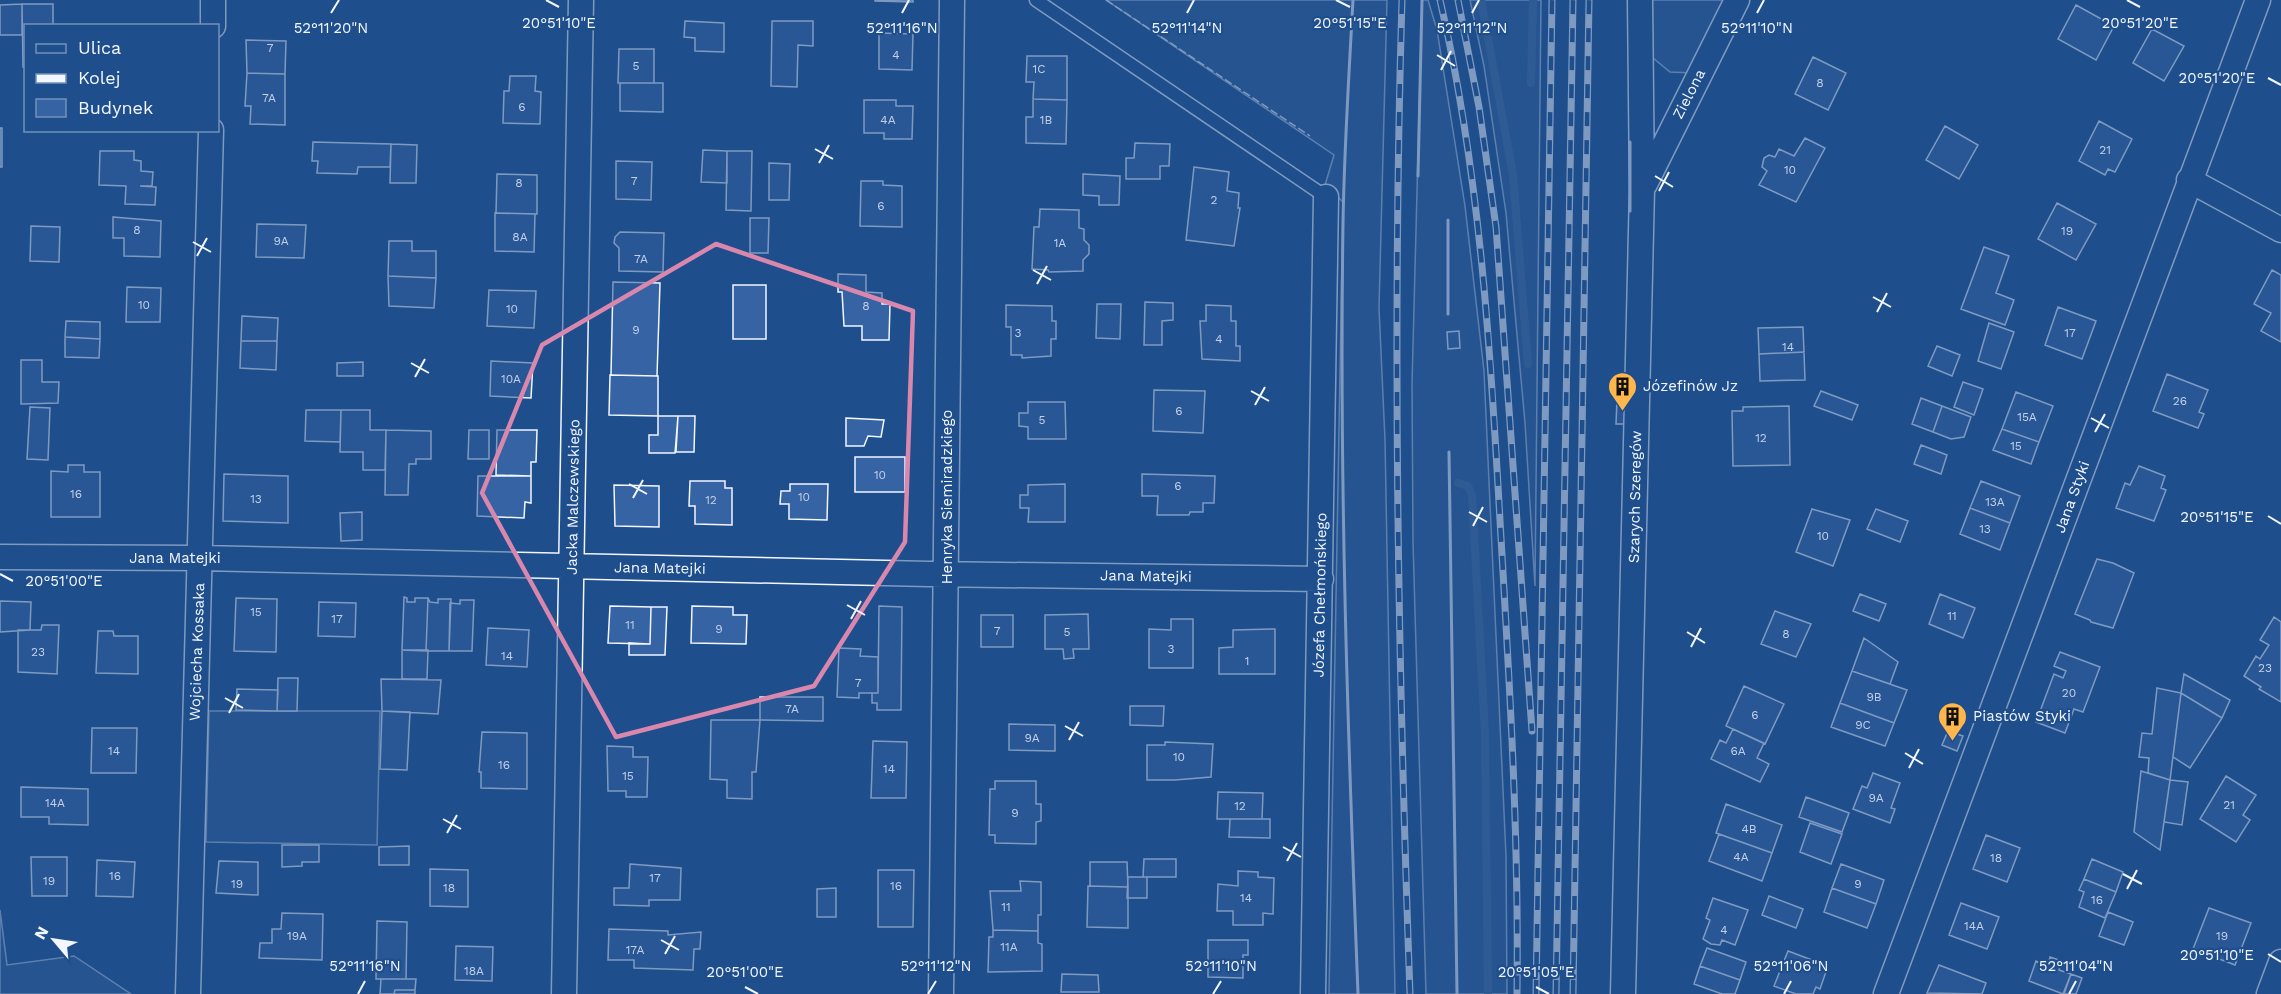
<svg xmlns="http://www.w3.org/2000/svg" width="2281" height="994" font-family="'Work Sans',sans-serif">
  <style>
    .built { fill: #305b95; stroke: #a8bbd7; stroke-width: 1.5 }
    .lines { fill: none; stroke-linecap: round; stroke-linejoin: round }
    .stream { stroke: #446ba0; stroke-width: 8 }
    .building { fill: #3563a3; stroke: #f2f6ff; stroke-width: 1.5 }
    .service-casing { stroke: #f2f6ff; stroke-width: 15 }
    .minor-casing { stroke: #f2f6ff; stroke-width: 27 }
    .service { stroke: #1f4e8c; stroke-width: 12 }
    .minor { stroke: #1f4e8c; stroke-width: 24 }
    .rail-casing { stroke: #f2f6ff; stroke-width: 7 }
    .rail { stroke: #1f4e8c; stroke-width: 4.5; stroke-dasharray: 14; stroke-linecap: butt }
    .fence { stroke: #f2f6ff; stroke-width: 1.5; stroke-dasharray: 8 3; stroke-linecap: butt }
    .wall { stroke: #f2f6ff; stroke-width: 3 }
    .marked { fill: none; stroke: #da87ad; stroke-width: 4.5; stroke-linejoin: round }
    .ticks { fill: none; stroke: #f2f6ff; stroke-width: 2 }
    .labels { text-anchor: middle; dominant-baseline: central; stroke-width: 4.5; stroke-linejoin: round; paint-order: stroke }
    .number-label { font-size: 12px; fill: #c3d1e8 }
    .street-label { font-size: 15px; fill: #f2f6ff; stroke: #1f4e8c }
    .poi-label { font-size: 15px; fill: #f2f6ff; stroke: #1f4e8c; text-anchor: start }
    .ticks-label { font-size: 15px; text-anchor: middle; fill: #f2f6ff; stroke: #1f4e8c; stroke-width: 4.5; stroke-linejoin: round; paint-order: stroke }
  </style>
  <rect width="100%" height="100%" fill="#1f4e8c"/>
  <path class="built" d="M1106,0H1387L1379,308L1385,440L1395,994H1329L1343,202L1325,185L1334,155Z
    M1422,0H1428L1437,30L1465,206L1484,371L1506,856L1507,994H1426L1413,542L1412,384Z
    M1470,0H1541L1535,586L1525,423L1506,213L1484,66Z
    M1649,0H1730L1693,73L1670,72L1653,58L1648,51Z
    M209,711H380L377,845L206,842Z
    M0,910L7,965L74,956L131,994H0Z"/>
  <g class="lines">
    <path class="stream" d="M1481,0L1513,175L1528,364
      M1531,83L1533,0
      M1458,483L1468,486L1472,495L1485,733L1488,994"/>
  </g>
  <path class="building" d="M875,0H913V2L875,1Z
    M22,4V35H0V5Z
    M22,4H53V26H26V67H23Z
    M2076,5L2114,26L2096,60L2058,39Z
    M685,21L724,23V52L695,51V38L684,37Z
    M772,21H813V46L798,45L797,87L771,86Z
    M2152,29L2184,46L2164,81L2133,63Z
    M879,33L913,34L912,70L879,69Z
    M246,40L286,41L285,74L247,73Z
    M619,49H654V83H618Z
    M1027,56H1067V100L1033,99L1034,82H1026Z
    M1813,57L1846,73L1828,110L1795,94Z
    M247,73L285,74V125L250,124L251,106H245Z
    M510,76H536L535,91L541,92L540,124L503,123L504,91H509Z
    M620,83H663V112L620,111Z
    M1033,99L1067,100L1066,144L1026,143V117H1033Z
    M864,100H896V106H913L912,139H884V133H864Z
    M2099,121L2132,139L2115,172L2108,169L2105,175L2079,161Z
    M1945,126L1978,145L1959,179L1926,160Z
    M0,128H2V167H0Z
    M1805,138L1825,148L1796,202L1759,185L1767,171L1762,167L1764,158L1769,155L1775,157L1779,149L1794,156Z
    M313,142L391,144L390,167H358L357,174L317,173L318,161H312Z
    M1135,143L1170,144L1169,166H1160V179H1126V158H1134Z
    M391,144L417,145L416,183H390Z
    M703,150L727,151V183L701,182Z
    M100,151H134V160L141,161V171L153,172L152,186H140L156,187L155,205L125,204L126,186L99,185Z
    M727,151H752L751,211L726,210Z
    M616,161L652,162L651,200L616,199Z
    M769,163L790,164L789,200H769Z
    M1194,167L1229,172L1227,191L1239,193L1238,208H1240L1234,246L1186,240Z
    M497,174L537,175V214L496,213Z
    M1083,174L1120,176L1119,205H1099V196L1083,195Z
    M861,181H883V185L902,186V227L860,226Z
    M2057,203L2096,224L2076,260L2038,239Z
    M1040,209L1079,210V228L1084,229V240L1089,245V254L1083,260V271L1049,272L1048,270L1032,269L1034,227H1039Z
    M495,213L535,214L534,252L495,251Z
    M113,217L161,221L160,257L124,256V238H113Z
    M750,218H769L768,253H750Z
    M257,224L306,225L304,258L256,257Z
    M31,226L60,227L59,262L30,261Z
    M620,232L664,233L663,272L619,271V248L614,243L615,237Z
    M389,241H412V251H436V278L388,276Z
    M1984,247L2009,256L1996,293L2014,300L2005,325L1961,309Z
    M2272,270L2281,275V342L2261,331L2271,313L2254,304Z
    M838,274L866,275V292L882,293V304H890L889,340H862V326H844L842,292H838Z
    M388,276L436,278L434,308L389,306Z
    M613,282L660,283L657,376L611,375Z
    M733,285H766V339H733Z
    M127,287L161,288L160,322H126Z
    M489,290L536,291L534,328L487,326Z
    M1145,302L1173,303V320L1162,321V345H1144Z
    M1097,304H1121L1120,339L1096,338Z
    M1006,305L1052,306V321H1056V339H1051V356L1022,358V355H1011V327H1006Z
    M1206,305L1231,306V321H1236V346H1240V361L1202,359L1200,321H1206Z
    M2058,307L2096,321L2082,359L2045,345Z
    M242,316L278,318L277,341H241Z
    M66,321L100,322V339L65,337Z
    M1989,323L2014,332L2001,369L1978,361Z
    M1803,327L1804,352L1759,354L1758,328Z
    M1459,331L1460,348L1448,349L1447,332Z
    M65,337L100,339L99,358L65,357Z
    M241,341H277L276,370L240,368Z
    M1937,346L1960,355L1952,376L1928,366Z
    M1804,352L1805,380L1760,381L1759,354Z
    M21,360H42V382H59L58,403L21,404Z
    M491,361L533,363L531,398L490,396Z
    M363,362V376H337V363Z
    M2167,374L2208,390L2199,412L2204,414L2198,428L2153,411Z
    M610,375L658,376V416L609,415Z
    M1963,382L1983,389L1974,415L1954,407Z
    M1154,390L1205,391L1203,433L1153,431Z
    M1821,391L1858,405L1852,420L1814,406Z
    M2016,392L2053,406L2039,442L2002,429Z
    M1921,398L1942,406L1933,432L1912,424Z
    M1617,399H1627L1626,424H1616Z
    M1028,402H1065L1066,439H1028V427L1019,426V413H1028Z
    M1789,406L1790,465L1733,466L1732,411H1743V407Z
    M1942,406L1971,417L1964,437L1951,439L1933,432Z
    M30,407L50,408L48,460L27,459Z
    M306,410H341L340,442L305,441Z
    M341,410H370V430H386L385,470H363V452H340Z
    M658,416H678L675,453H649V435H658Z
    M678,416H695L694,452H676Z
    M846,418L884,420L881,437L868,436L864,446H846Z
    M2002,429L2039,442L2031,464L1993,450Z
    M386,430L431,431V459H416V464H409L408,495H385Z
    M469,430H489V459H468Z
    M497,430H537L536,462H531V476L496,475Z
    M1921,445L1947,455L1941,474L1914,464Z
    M855,457H905V492H855Z
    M68,465H84V472H100V517H51V471L68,472Z
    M2139,466L2165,476L2161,488L2166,490L2154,521L2116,508L2125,483L2130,485Z
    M224,474L288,476V523L223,521Z
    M1142,474L1215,476L1214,503H1203V512H1190L1189,515H1157L1158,496H1142Z
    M478,476H531V503L525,502L524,518L477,516Z
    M690,481H725V488H732V525L695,524V506H689Z
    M1981,481L2020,496L2010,523L1970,508Z
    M790,484H828L827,520L789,519V504H780L781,491H790Z
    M1065,484V522H1028L1029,508H1020V495H1028V485Z
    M614,485L659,486V527L615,526Z
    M1970,508L2010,523L2000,550L1960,534Z
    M1812,509L1850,520L1833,566L1796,552Z
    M1876,509L1908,521L1900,542L1867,529Z
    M362,512V540L341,541L340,513Z
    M2097,559L2113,563L2134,573L2113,628L2091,622L2090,620L2075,614Z
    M1860,594L1886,604L1879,621L1853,611Z
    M1940,594L1975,608L1963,638L1929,624Z
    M404,597L407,598V602H415V598H428L426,651L402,650Z
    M236,598L277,599L276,652L234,651Z
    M428,598L430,602L438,603V599H451L449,651H426Z
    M460,600H474L472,651H449L450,603L460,604Z
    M0,601L31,602L30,630L0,632Z
    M319,602L356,603L355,637L318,636Z
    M610,606L651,607L650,644L608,643Z
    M692,606L733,607V615H747L746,644L691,643Z
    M879,606L902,607L901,710H877V703H872V693H878Z
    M651,607H667L665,655H629V643L650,644Z
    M1775,611L1811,624L1796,657L1761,644Z
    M1088,614L1089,649H1073L1074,658L1064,659L1063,649H1045V615Z
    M981,615H1013V647H981Z
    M2274,617L2281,622V702L2259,689L2261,687L2244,676L2256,656L2260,659L2269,645L2260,640Z
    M1171,619H1193V668H1149V629L1171,630Z
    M42,625H59L57,674L18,672V630H41Z
    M488,628L529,630L527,667L486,665Z
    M1275,629V674H1219V648L1233,647V630Z
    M98,631H113L114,636H138V674L96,673Z
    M1864,638L1898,662L1890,684L1852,671Z
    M839,648L861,649L860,656L878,657V693H859V698L837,697Z
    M402,650H428L427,679H402Z
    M2060,652L2100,667L2083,712L2074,709L2065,733L2036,722L2054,674L2063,678L2066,671L2054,666Z
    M1852,671L1907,690L1894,723L1840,703Z
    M2184,674L2230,700L2222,718L2181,693Z
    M278,678H298L297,711H277Z
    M381,679L441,680L438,714L382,711Z
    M1744,686L1784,704L1765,744L1726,726Z
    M2157,688L2181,693L2170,780L2148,773L2149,758L2139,757L2142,733L2152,734Z
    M237,689L278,690L277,711L236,710Z
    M2181,693L2222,718L2190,768L2173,757Z
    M760,697H823V721L760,720Z
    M1840,703L1894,723L1885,746L1831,727Z
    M1130,706H1164L1163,726L1130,725Z
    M382,711L410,712L407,770L380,769Z
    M711,720H760L756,772H752V799L727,798V780L710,779Z
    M1009,724L1055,725V751L1009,750Z
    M92,728H137L136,773H91Z
    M1733,729L1764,743L1757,758L1769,764L1760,782L1711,759L1720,740L1726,743Z
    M1948,731L1963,736L1957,751L1942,745Z
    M482,732L527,733V789L481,788V772H479Z
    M873,741L907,742L906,798H871Z
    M1165,742L1213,744L1211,777L1175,780H1147V745H1165Z
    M607,746L633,747V757H648L647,797H626V791H608Z
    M2141,771L2170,780L2160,850L2134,832Z
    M1873,773L1900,783L1891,808L1895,809L1890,823L1853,809L1862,786L1867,788Z
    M2226,776L2256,795L2243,815L2250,820L2236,842L2200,819Z
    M2170,780L2188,782L2182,825L2164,822Z
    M995,781H1036V804H1041V821L1036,822V844L995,843V835H989L990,789H995Z
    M21,787L88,789V825L49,824V817H21Z
    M1218,792L1263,793L1262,819H1217Z
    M1806,797L1849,813L1842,832L1799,817Z
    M1726,804L1782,825L1772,853L1716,833Z
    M1230,819H1270V838L1229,837Z
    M1810,823L1842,834L1831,864L1800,852Z
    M1719,834L1772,853L1762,881L1709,861Z
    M1986,835L2020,848L2007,882L1973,869Z
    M282,845H319V862H302V866L282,867Z
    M409,846V865H379V847Z
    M31,857H67V896H32Z
    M1144,859H1176V877H1143Z
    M2092,859L2123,872L2116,892L2084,879Z
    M97,860L135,862L133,897L96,896Z
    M219,861L258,862V895L216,893Z
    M1090,862H1127L1128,887L1090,886Z
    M630,864L681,868L680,900H649V906L614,905V888H629Z
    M1841,864L1884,880L1876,904L1832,888Z
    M430,869L468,870V907L430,906Z
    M878,870H914L913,927H878Z
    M1238,871L1258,872V877L1274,878L1273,914L1263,913V925H1233V911H1217L1218,884L1238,886Z
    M1128,877H1147V898H1127Z
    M2084,879L2116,892L2105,918L2079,907L2084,892L2079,890Z
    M1020,881L1041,882V915H1038V931L993,930L990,891H1021Z
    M1088,886L1128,887V928L1087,927Z
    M836,888V917H817V889Z
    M1832,888L1876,904L1867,928L1824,912Z
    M1769,896L1803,909L1796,928L1762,915Z
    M1713,898L1748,910L1735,945L1722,940L1720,945L1711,944L1703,939L1710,920L1706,918Z
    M1961,903L1999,917L1987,949L1949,935Z
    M2209,908L2251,923L2235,965L2193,949Z
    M2108,912L2133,922L2124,945L2099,936Z
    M282,913L323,914L322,960L259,958L260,943H272V929H281Z
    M377,921L407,922L406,979H376Z
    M609,929L668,931V935L701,932L700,949H694L693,970L634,968V960H608Z
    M993,930L1038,931V943L1042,944V971L988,972L989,937H993Z
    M1208,940H1248V955H1243V978L1208,977Z
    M456,946L493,947L492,981L455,980Z
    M1707,948L1746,962L1740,980L1700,966Z
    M1788,951L1828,966L1820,989L1816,987L1813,994H1796L1774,986Z
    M2050,957L2062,961L2059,970L2071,974L2063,994L2029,981L2036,961L2048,966Z
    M1939,965L1986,983L1982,994L1927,993Z
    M1700,966L1740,980L1735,994H1722L1694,984Z
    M1062,974L1098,975L1099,992H1061Z
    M2071,974L2082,978L2076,994H2064Z
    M381,979H416L415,990H395L394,994H380Z
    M395,990H415V994H394Z"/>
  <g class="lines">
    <defs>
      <path id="service" d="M1036,0L1326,197"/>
      <path id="minor" d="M213,26V0
        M2189,180L2281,230
        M1645,184L1737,0
        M0,557L201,558L929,574L1321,579
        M188,994L211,130
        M564,994L581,0
        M941,994L952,0
        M1313,994L1326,197
        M1623,994L1642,189L1640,0
        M1886,994L2258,0
        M2269,994L2281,962"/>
    </defs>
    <use href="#service" class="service-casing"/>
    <use href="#minor" class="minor-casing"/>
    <use href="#service" class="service"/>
    <use href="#minor" class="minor"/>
    <defs>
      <path id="rail" d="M1402,0C1392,332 1398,663 1410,994
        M1440,0C1481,176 1491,358 1501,538C1510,690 1519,842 1517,994
        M1458,0L1479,107L1496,227L1532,731
        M1536,994L1552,0
        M1556,994L1573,0
        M1573,994L1589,0"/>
    </defs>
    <use href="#rail" class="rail-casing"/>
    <use href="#rail" class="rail"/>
    <path class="fence" d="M1106,0L1310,136"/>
    <path class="wall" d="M1353,0C1349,75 1344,150 1343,225C1339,481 1348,738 1358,994
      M1630,142V211
      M1418,176L1422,0
      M1448,314V220
      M1449,452L1457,994"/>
  </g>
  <path d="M0 0H2281V994H0ZM716,244L913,311L905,542L814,686L616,737L482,493L542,345Z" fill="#1f4e8c" fill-opacity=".55" fill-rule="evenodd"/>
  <path class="marked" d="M716,244L913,311L905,542L814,686L616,737L482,493L542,345Z"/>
  <path class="ticks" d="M546,0L559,7M1336,0L1350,7M2127,0L2140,7M331,13L339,0M902,13L909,0M1187,13L1194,0M1472,13L1479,0M1757,13L1764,0M1437,55L1455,66M1441,70L1451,51M2268,78L2281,85M815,149L833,159M819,163L829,145M1655,176L1673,187M1659,191L1669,172M193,242L211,252M197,256L207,238M1033,270L1051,280M1037,284L1047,266M1873,297L1891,307M1877,312L1887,293M411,363L429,373M415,377L425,359M1251,391L1269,401M1255,405L1265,387M2091,418L2109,428M2095,432L2105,414M629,484L647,494M633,498L643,480M1469,512L1487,522M2268,516L2281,524M1473,526L1483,507M0,574L13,581M847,605L865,615M851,619L861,601M1687,632L1705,643M1691,647L1701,628M225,698L243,708M229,713L239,694M1065,726L1083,736M1069,740L1079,722M1905,753L1923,764M1909,768L1919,749M443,819L461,829M447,833L457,815M1283,847L1301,857M1287,861L1297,843M2123,874L2142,884M2127,889L2137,870M661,940L679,950M665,954L675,936M2268,954L2281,962M745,987L758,994M1536,987L1549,994M358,994L365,981M928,994L936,981M1213,994L1221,981M1784,994L1791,981M2069,994L2076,981"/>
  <defs>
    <symbol id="building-pin" viewBox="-11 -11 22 30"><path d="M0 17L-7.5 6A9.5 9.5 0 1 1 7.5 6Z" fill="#ffb74d" stroke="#1f4e8c"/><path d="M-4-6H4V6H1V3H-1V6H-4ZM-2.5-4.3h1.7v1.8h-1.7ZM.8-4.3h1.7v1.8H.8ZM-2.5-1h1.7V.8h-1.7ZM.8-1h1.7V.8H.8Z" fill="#111"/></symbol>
  </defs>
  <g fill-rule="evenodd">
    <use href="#building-pin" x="1606" y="370" width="33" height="45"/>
    <use href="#building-pin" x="1936" y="700" width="33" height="45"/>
  </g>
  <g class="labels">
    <g class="number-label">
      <text x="270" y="48">7</text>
      <text x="896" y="55">4</text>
      <text x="636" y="66">5</text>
      <text x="1039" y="69">1C</text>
      <text x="1820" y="83">8</text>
      <text x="269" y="98">7A</text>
      <text x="522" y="107">6</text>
      <text x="888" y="120">4A</text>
      <text x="1046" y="120">1B</text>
      <text x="2105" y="150">21</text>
      <text x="1790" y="170">10</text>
      <text x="634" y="181">7</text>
      <text x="519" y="183">8</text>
      <text x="1214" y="200">2</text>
      <text x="881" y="206">6</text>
      <text x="137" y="230">8</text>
      <text x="2067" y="231">19</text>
      <text x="520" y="237">8A</text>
      <text x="281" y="241">9A</text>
      <text x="1060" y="243">1A</text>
      <text x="641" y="259">7A</text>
      <text x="144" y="305">10</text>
      <text x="866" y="306">8</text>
      <text x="512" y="309">10</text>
      <text x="636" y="330">9</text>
      <text x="1018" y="333">3</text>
      <text x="2070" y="333">17</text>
      <text x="1219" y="339">4</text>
      <text x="1788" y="347">14</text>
      <text x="511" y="379">10A</text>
      <text x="2180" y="401">26</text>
      <text x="1179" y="411">6</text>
      <text x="2027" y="417">15A</text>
      <text x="1042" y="420">5</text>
      <text x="1761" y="438">12</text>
      <text x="2016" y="446">15</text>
      <text x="880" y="475">10</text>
      <text x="1178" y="486">6</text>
      <text x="76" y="494">16</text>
      <text x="804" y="497">10</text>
      <text x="256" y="499">13</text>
      <text x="711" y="500">12</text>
      <text x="1995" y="502">13A</text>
      <text x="1985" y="529">13</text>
      <text x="1823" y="536">10</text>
      <text x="256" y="612">15</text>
      <text x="1952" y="616">11</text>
      <text x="337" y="619">17</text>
      <text x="630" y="625">11</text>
      <text x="719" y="629">9</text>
      <text x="997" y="631">7</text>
      <text x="1067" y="632">5</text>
      <text x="1786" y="634">8</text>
      <text x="1171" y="649">3</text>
      <text x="38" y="652">23</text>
      <text x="507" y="656">14</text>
      <text x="1247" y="661">1</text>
      <text x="2265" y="668">23</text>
      <text x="858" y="683">7</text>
      <text x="2069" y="693">20</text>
      <text x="1874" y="697">9B</text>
      <text x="792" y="709">7A</text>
      <text x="1755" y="715">6</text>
      <text x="1863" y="725">9C</text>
      <text x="1032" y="738">9A</text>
      <text x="114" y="751">14</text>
      <text x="1738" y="751">6A</text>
      <text x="1179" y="757">10</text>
      <text x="504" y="765">16</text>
      <text x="889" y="769">14</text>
      <text x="628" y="776">15</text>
      <text x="1876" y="798">9A</text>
      <text x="55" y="803">14A</text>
      <text x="2229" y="805">21</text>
      <text x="1240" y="806">12</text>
      <text x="1015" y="813">9</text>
      <text x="1749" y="829">4B</text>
      <text x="1741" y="857">4A</text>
      <text x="1996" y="858">18</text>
      <text x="115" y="876">16</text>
      <text x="655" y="878">17</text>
      <text x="49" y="881">19</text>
      <text x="237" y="884">19</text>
      <text x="1858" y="884">9</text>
      <text x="896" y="886">16</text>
      <text x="449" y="888">18</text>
      <text x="1246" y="898">14</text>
      <text x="2097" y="900">16</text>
      <text x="1006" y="907">11</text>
      <text x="1974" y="926">14A</text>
      <text x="1724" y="930">4</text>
      <text x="297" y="936">19A</text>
      <text x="2222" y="936">19</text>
      <text x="1009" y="947">11A</text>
      <text x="635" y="950">17A</text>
      <text x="474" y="971">18A</text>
    </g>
    <g class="street-label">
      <text transform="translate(1689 94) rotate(-63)">Zielona</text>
      <text transform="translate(573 497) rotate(-89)">Jacka Malczewskiego</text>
      <text transform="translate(947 497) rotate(-90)">Henryka Siemiradzkiego</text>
      <text transform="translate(1635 497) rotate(-89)">Szarych Szeregów</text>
      <text transform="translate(2072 497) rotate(-70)">Jana Styki</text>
      <text x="175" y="558">Jana Matejki</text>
      <text transform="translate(660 568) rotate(1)">Jana Matejki</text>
      <text transform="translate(1146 576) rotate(1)">Jana Matejki</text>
      <text transform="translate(1320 595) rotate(-89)">Józefa Chełmońskiego</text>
      <text transform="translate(197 652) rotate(-88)">Wojciecha Kossaka</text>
    </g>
    <g class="poi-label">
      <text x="1643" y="386">Józefinów Jz</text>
      <text x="1973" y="716">Piastów Styki</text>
    </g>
  </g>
  <g class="ticks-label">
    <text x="559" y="28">20°51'10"E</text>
    <text x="1350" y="28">20°51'15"E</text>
    <text x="2140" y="28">20°51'20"E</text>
    <text x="331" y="33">52°11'20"N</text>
    <text x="902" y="33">52°11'16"N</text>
    <text x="1187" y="33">52°11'14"N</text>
    <text x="1472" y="33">52°11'12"N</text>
    <text x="1757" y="33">52°11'10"N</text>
    <text x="2217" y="83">20°51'20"E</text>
    <text x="2217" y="522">20°51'15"E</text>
    <text x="64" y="586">20°51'00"E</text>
    <text x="2217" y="960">20°51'10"E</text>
    <text x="365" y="971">52°11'16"N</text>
    <text x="936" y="971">52°11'12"N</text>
    <text x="1221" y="971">52°11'10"N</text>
    <text x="1791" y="971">52°11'06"N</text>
    <text x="2076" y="971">52°11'04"N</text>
    <text x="745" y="977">20°51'00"E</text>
    <text x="1536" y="977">20°51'05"E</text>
  </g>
  <rect x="24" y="24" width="195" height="108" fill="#1f4e8c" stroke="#7391ba" stroke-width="1.5"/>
  <rect x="36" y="44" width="30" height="9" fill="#1f4e8c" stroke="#7391ba" stroke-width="1.5"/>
  <text x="78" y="54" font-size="18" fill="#f2f6ff">Ulica</text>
  <rect x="36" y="74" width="30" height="9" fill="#f2f6ff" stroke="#7391ba" stroke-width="1.5"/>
  <text x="78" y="84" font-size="18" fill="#f2f6ff">Kolej</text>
  <rect x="36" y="99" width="30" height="18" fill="#3563a3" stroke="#7391ba" stroke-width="1.5"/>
  <text x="78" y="114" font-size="18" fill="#f2f6ff">Budynek</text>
  <g transform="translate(54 940) rotate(299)" stroke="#1f4e8c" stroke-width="4.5" paint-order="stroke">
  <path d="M0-4.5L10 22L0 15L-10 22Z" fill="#f2f6ff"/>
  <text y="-9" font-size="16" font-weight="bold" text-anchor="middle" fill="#f2f6ff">N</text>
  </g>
</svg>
